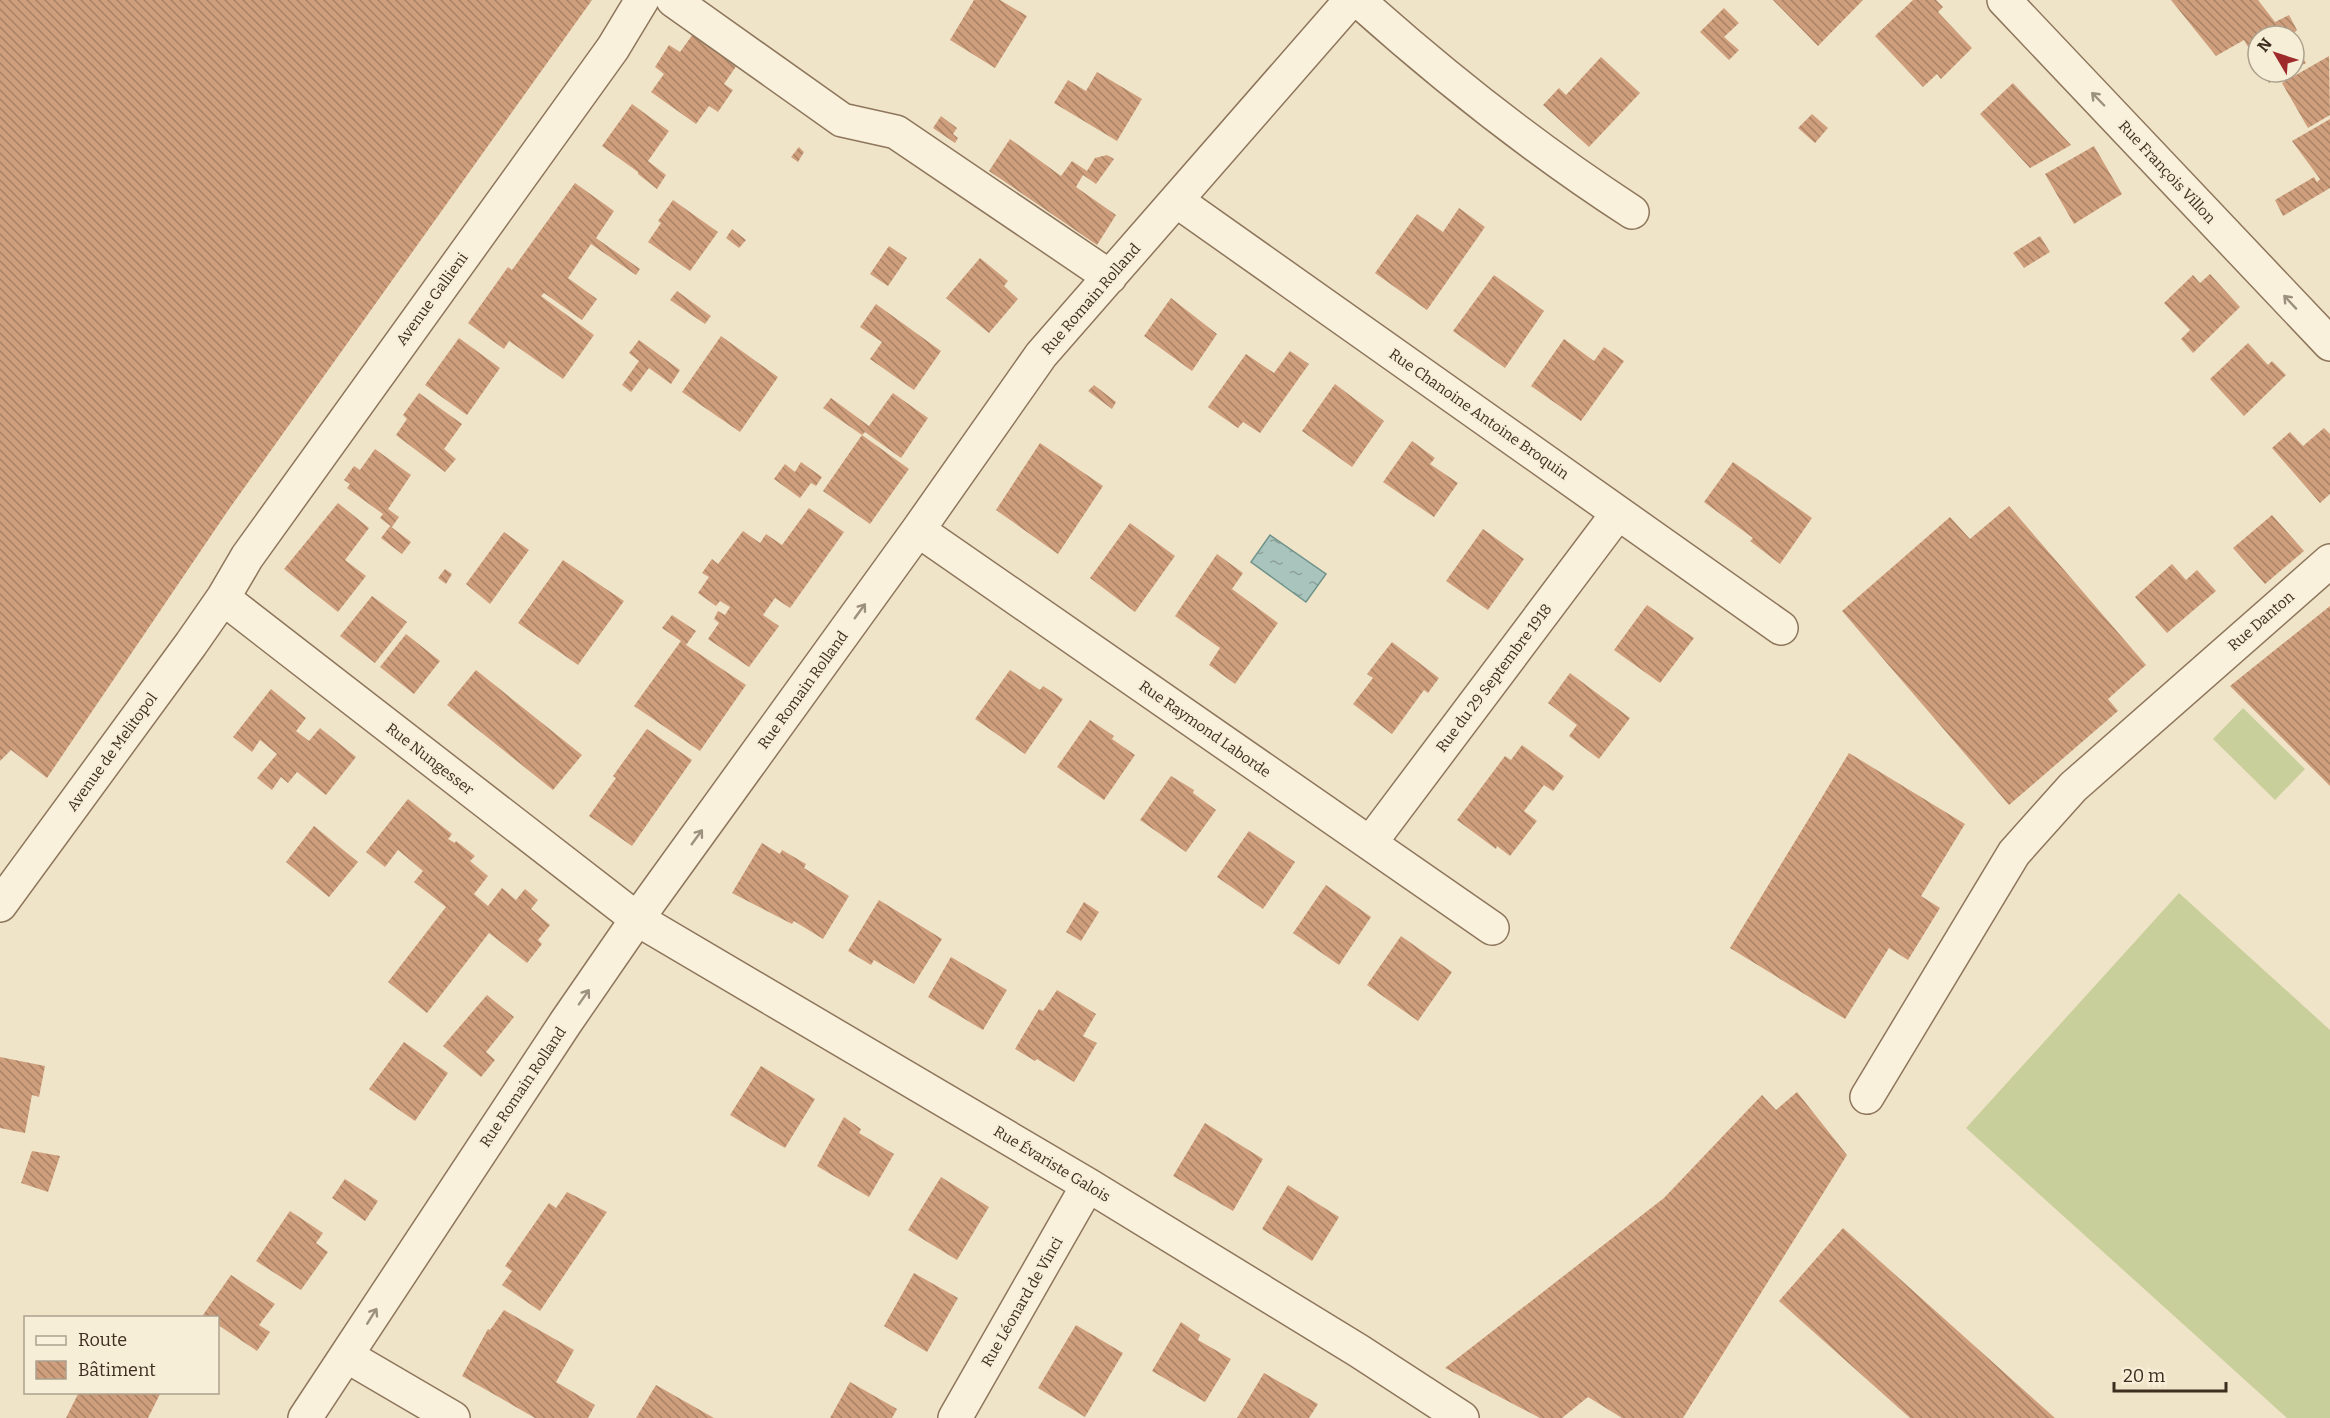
<svg xmlns="http://www.w3.org/2000/svg" width="2330" height="1418" font-family="Bitter,serif">
  <style>
    .grass { fill: #c9cf9b }
    .water { fill: url(#water-ripples); stroke: #6f938a; stroke-width: 1.5 }
    .building { fill: url(#building-back-hatch) }
    .lines { fill: none; stroke-linecap: round; stroke-linejoin: round }
    .minor-casing { stroke: #8d765c; stroke-width: 36 }
    .minor { stroke: #faf1dc; stroke-width: 33 }
    .oneway { stroke: #9c907e }
    .labels { text-anchor: middle; dominant-baseline: central; stroke-width: 4.5; stroke-linejoin: round; paint-order: stroke }
    .street-label { font-size: 15px; fill: #3d2e20; stroke: #f7eed8 }
  </style>
  <defs>
    <pattern id="water-ripples" width="26" height="14" patternUnits="userSpaceOnUse" patternTransform="scale(1.5)"><rect width="26" height="14" fill="#a9c4bc"/><path d="M2 4q2-2 4 0t4 0M15 11q2-2 4 0t4 0" fill="none" stroke="#8ba098"/></pattern>
    <pattern id="building-back-hatch" width="6" height="6" patternUnits="userSpaceOnUse" patternTransform="scale(1.5)"><rect width="6" height="6" fill="#cf9f7d"/><path d="M-1 5l2 2M0 0l6 6M5-1l2 2" fill="none" stroke="#a98266"/></pattern>
  </defs>
  <rect width="100%" height="100%" fill="#f0e4c8"/>
  <path class="grass" d="M2243,708L2305,769L2275,800L2213,739Z
    M2179,893L2330,1030V1418H2287L1966,1128Z"/>
  <path class="water" d="M1270,535L1326,574L1306,602L1251,562Z"/>
  <path class="building" d="M0,0H592L227,512L47,778L11,750L0,761Z
    M974,0H1000L1027,16L995,68L950,40Z
    M1773,0H1863L1818,46Z
    M1913,0H1936L1943,7L1938,12L1972,48L1941,79L1937,74L1923,87L1875,36Z
    M2171,0H2258L2275,22L2289,15L2297,30L2291,36H2258V64L2244,40L2216,56Z
    M1724,8L1739,23L1724,37L1739,50L1729,60L1700,32Z
    M693,34L737,65L724,84L733,90L718,112L709,106L696,124L651,92L664,74L655,67L669,45L680,52Z
    M2294,41L2306,63L2294,69Z
    M2329,56L2330,115L2308,128L2282,83Z
    M1601,57L1640,93L1589,147L1543,105L1559,88L1566,95Z
    M1097,72L1142,99L1117,141L1054,103L1068,80L1086,91Z
    M2263,72H2289L2269,83Z
    M2013,83L2071,145L2030,168L1980,114Z
    M632,104L669,131L648,161L666,175L657,189L638,174V172L602,146Z
    M1812,114L1828,128L1815,143L1798,128Z
    M941,116L957,128L953,134L958,138L955,143L933,128Z
    M2330,119V188L2283,216L2275,200L2314,177L2317,182L2320,179L2292,141Z
    M1010,139L1061,176L1072,161L1087,171L1095,158L1107,155L1114,159L1096,184L1083,175L1076,187L1116,215L1097,245L989,171Z
    M2094,146L2122,194L2074,224L2045,174Z
    M799,147L804,152L798,162L791,157Z
    M575,183L614,211L596,238L640,269L636,275L591,244L568,278L597,299L582,320L544,293L541,296L594,335L563,379L509,341L504,349L468,323L508,267L512,270Z
    M673,200L718,232L690,271L648,242L661,223L658,221Z
    M1459,208L1485,227L1427,310L1375,273L1417,214L1443,232Z
    M732,229L746,240L739,248L726,238Z
    M2040,236L2050,252L2024,268L2013,253Z
    M889,246L907,258L888,286L870,274Z
    M980,258L1008,281L1004,286L1018,299L989,333L946,298Z
    M2210,274L2240,307L2193,353L2181,339L2190,330L2164,303L2193,275L2200,283Z
    M1494,275L1544,311L1505,368L1453,331Z
    M677,291L711,316L705,324L670,300Z
    M1171,298L1217,334L1192,371L1144,336Z
    M876,304L941,351L914,390L870,359L882,342L860,327Z
    M721,336L778,377L740,432L682,392Z
    M459,338L500,368L467,415L425,385Z
    M1564,339L1594,361L1604,347L1624,361L1581,421L1531,386Z
    M639,340L680,370L671,384L649,368L631,392L622,385L639,361L629,353Z
    M2248,343L2268,365L2272,361L2286,375L2244,416L2210,379Z
    M1290,351L1309,364L1260,433L1243,422L1238,428L1208,407L1246,354L1274,373Z
    M1335,384L1384,421L1352,467L1302,431Z
    M1094,385L1116,402L1112,409L1088,391Z
    M419,393L462,424L444,449L456,459L445,472L396,435L407,419L403,415Z
    M893,393L928,418L901,458L865,432L862,435L823,408L831,398L869,426Z
    M2324,428L2330,434V494L2320,503L2272,448L2290,432L2303,446Z
    M862,435L909,469L870,524L823,491Z
    M1412,441L1435,458L1430,464L1458,483L1434,517L1383,482Z
    M1040,443L1103,486L1058,554L996,510Z
    M375,449L411,475L388,509L399,517L392,527L380,518L383,514L347,488L350,484L344,480L354,466L360,470Z
    M801,462L822,477L816,486L811,483L800,498L774,479L785,464L795,472Z
    M1733,462L1812,518L1780,564L1750,541L1753,538L1704,502Z
    M338,503L369,528L345,560L366,576L338,612L284,569Z
    M2009,506L2146,665L2108,699L2118,711L2009,805L1842,611L1950,517L1970,539Z
    M809,508L844,532L790,608L775,598L763,615L779,626L749,667L708,639L719,623L714,619L718,611L725,615L730,607L720,601L716,606L698,593L709,577L702,573L712,559L718,564L743,531L760,543L766,534L782,545Z
    M2272,515L2304,551L2265,584L2233,548Z
    M1130,523L1175,556L1135,612L1090,578Z
    M390,526L411,542L402,554L381,538Z
    M1483,529L1524,559L1488,610L1446,581Z
    M504,532L529,550L490,604L466,584Z
    M1217,554L1243,573L1232,589L1278,623L1235,684L1209,665L1220,648L1175,616Z
    M563,560L624,601L578,665L518,623Z
    M2172,564L2186,580L2197,570L2216,591L2167,633L2135,597Z
    M445,569L452,574L446,584L438,578Z
    M372,596L407,622L375,663L340,636Z
    M1647,605L1694,638L1660,683L1614,650Z
    M2330,606V786L2230,686Z
    M672,615L696,631L686,645L746,685L700,751L634,706L681,641L662,628Z
    M406,634L440,661L414,694L380,667Z
    M1392,642L1439,678L1428,693L1424,690L1392,734L1353,704L1373,678L1367,674Z
    M476,670L582,755L553,790L447,705Z
    M1010,670L1040,690L1043,686L1063,699L1025,754L975,719Z
    M1570,673L1630,718L1599,759L1569,736L1577,725L1548,703Z
    M271,689L306,718L296,731L309,741L320,728L356,757L326,795L297,772L288,783L281,777L272,790L257,778L277,754L260,740L252,752L233,737Z
    M1090,720L1114,736L1112,739L1135,755L1104,800L1057,767Z
    M647,729L692,760L632,846L589,816L616,778L613,776Z
    M1522,745L1564,776L1553,791L1544,785L1524,811L1537,821L1510,856L1497,846L1496,849L1457,820L1505,756L1511,760Z
    M1849,753L1965,824L1921,896L1940,908L1908,960L1889,948L1845,1019L1730,948Z
    M1171,776L1194,790L1193,793L1216,810L1186,852L1140,820Z
    M408,799L452,834L448,839L455,843L456,841L475,856L470,861L488,876L474,894L488,906L502,888L516,900L525,889L538,900L531,909L550,925L538,940L542,944L527,963L489,933L427,1013L388,982L446,907L414,882L423,871L398,850L385,867L366,852Z
    M314,826L358,862L329,897L286,862Z
    M1249,831L1295,862L1263,909L1217,877Z
    M762,843L780,854L782,850L806,864L804,868L849,896L823,939L794,921L792,924L732,893Z
    M1326,885L1371,917L1339,965L1293,933Z
    M879,900L942,939L914,984L874,960L871,965L848,951Z
    M1084,902L1099,912L1081,941L1066,932Z
    M1401,936L1452,972L1418,1021L1367,985Z
    M951,957L1007,990L983,1030L928,997Z
    M1057,990L1096,1014L1083,1036L1097,1043L1074,1082L1037,1059L1035,1061L1015,1049L1039,1009L1043,1011Z
    M487,995L514,1017L486,1052L495,1060L481,1077L443,1046Z
    M404,1042L448,1073L415,1121L369,1089Z
    M0,1057L45,1066L39,1097L32,1095L25,1133L0,1128Z
    M761,1066L815,1099L785,1148L730,1115Z
    M1797,1092L1847,1155L1683,1418H1622L1588,1397L1562,1418H1540L1445,1368L1664,1198L1762,1095L1776,1110Z
    M844,1117L861,1129L859,1133L894,1154L869,1197L817,1166Z
    M1205,1123L1263,1159L1233,1211L1173,1176Z
    M32,1151L60,1156L48,1192L21,1183Z
    M941,1177L989,1207L957,1260L908,1230Z
    M345,1179L378,1201L365,1221L332,1198Z
    M1288,1185L1339,1217L1312,1261L1262,1229Z
    M567,1192L607,1212L540,1311L502,1285L512,1271L505,1266L549,1203L556,1208Z
    M290,1211L323,1233L316,1243L328,1252L301,1290L256,1261Z
    M1843,1228L2055,1418H1910L1779,1301Z
    M914,1273L958,1298L927,1352L884,1326Z
    M231,1275L275,1304L259,1325L270,1332L257,1351L218,1325V1317H206L203,1315Z
    M504,1310L574,1350L556,1382L595,1405L588,1418H535L462,1376L488,1329L490,1330Z
    M1181,1322L1200,1335L1198,1340L1231,1359L1205,1402L1152,1371Z
    M1076,1325L1123,1353L1085,1417L1038,1388Z
    M1264,1373L1318,1404L1309,1418H1237Z
    M850,1382L897,1409L892,1418H830Z
    M656,1385L714,1418H636Z
    M79,1392H161L148,1418H66Z"/>
  <g class="lines">
    <defs>
      <path id="minor" d="M673,0L842,120L896,132L1110,277
        M1358,0C1444,77 1535,149 1632,212
        M2004,0L2330,344
        M1177,201L1781,628
        M918,530L1492,928
        M223,598L637,919L1088,1185L1359,1351L1462,1418
        M1370,843L1618,513
        M0,905L191,644L223,598L247,557L613,48L642,0
        M1867,1097L2014,853L2073,787L2330,561
        M347,1356L453,1418
        M305,1418L566,1022L637,919L918,530L1041,355L1351,0
        M955,1418L1088,1185"/>
    </defs>
    <use href="#minor" class="minor-casing"/>
    <use href="#minor" class="minor"/>
  </g>
  <defs><path id="oneway-shaft" d="M-6 0H5M1.5-3L5.5 0L1.5 3" fill="none" stroke-width="1.6" stroke-linecap="round" stroke-linejoin="round" transform="scale(1.5)"/></defs>
  <g class="oneway">
    <use href="#oneway-shaft" transform="translate(2098 99) rotate(-134)"/>
    <use href="#oneway-shaft" transform="translate(2290 302) rotate(-133)"/>
    <use href="#oneway-shaft" transform="translate(860 611) rotate(-54)"/>
    <use href="#oneway-shaft" transform="translate(697 837) rotate(-54)"/>
    <use href="#oneway-shaft" transform="translate(584 997) rotate(-55)"/>
    <use href="#oneway-shaft" transform="translate(372 1316) rotate(-58)"/>
  </g>
  <g class="labels">
    <g class="street-label">
      <text transform="translate(2167 172) rotate(47)">Rue François Villon</text>
      <text transform="translate(432 299) rotate(-54)">Avenue Gallieni</text>
      <text transform="translate(1091 299) rotate(-49)">Rue Romain Rolland</text>
      <text transform="translate(1479 414) rotate(35)">Rue Chanoine Antoine Broquin</text>
      <text transform="translate(2261 621) rotate(-41)">Rue Danton</text>
      <text transform="translate(1494 678) rotate(-53)">Rue du 29 Septembre 1918</text>
      <text transform="translate(803 690) rotate(-54)">Rue Romain Rolland</text>
      <text transform="translate(1205 729) rotate(35)">Rue Raymond Laborde</text>
      <text transform="translate(112 752) rotate(-54)">Avenue de Melitopol</text>
      <text transform="translate(430 759) rotate(38)">Rue Nungesser</text>
      <text transform="translate(523 1087) rotate(-56)">Rue Romain Rolland</text>
      <text transform="translate(1052 1164) rotate(31)">Rue Évariste Galois</text>
      <text transform="translate(1022 1302) rotate(-60)">Rue Léonard de Vinci</text>
    </g>
  </g>
  <rect x="24" y="1316" width="195" height="78" fill="#f7eed8" stroke="#ada18e" stroke-width="1.5"/>
  <rect x="36" y="1336" width="30" height="9" fill="#faf1dc" stroke="#ada18e" stroke-width="1.5"/>
  <text x="78" y="1346" font-size="18" fill="#3d2e20">Route</text>
  <rect x="36" y="1361" width="30" height="18" fill="url(#building-back-hatch)" stroke="#ada18e" stroke-width="1.5"/>
  <text x="78" y="1376" font-size="18" fill="#3d2e20">Bâtiment</text>
  <g transform="translate(2276 54) rotate(309)"><circle r="28" fill="#f7eed8" stroke="#ada18e" stroke-width="1.5"/>
  <path d="M0-4.5L10 22L0 15L-10 22Z" fill="#9e2a2b"/>
  <text y="-9" font-size="16" font-weight="bold" text-anchor="middle" fill="#3d2e20">N</text>
  </g>
  <path d="M2114 1382v9h112v-9" fill="none" stroke="#3d2e20" stroke-width="3"/>
  <text x="2123" y="1382" font-size="18" fill="#3d2e20" stroke="#f7eed8" stroke-width="4.5" paint-order="stroke">20 m</text>
</svg>
